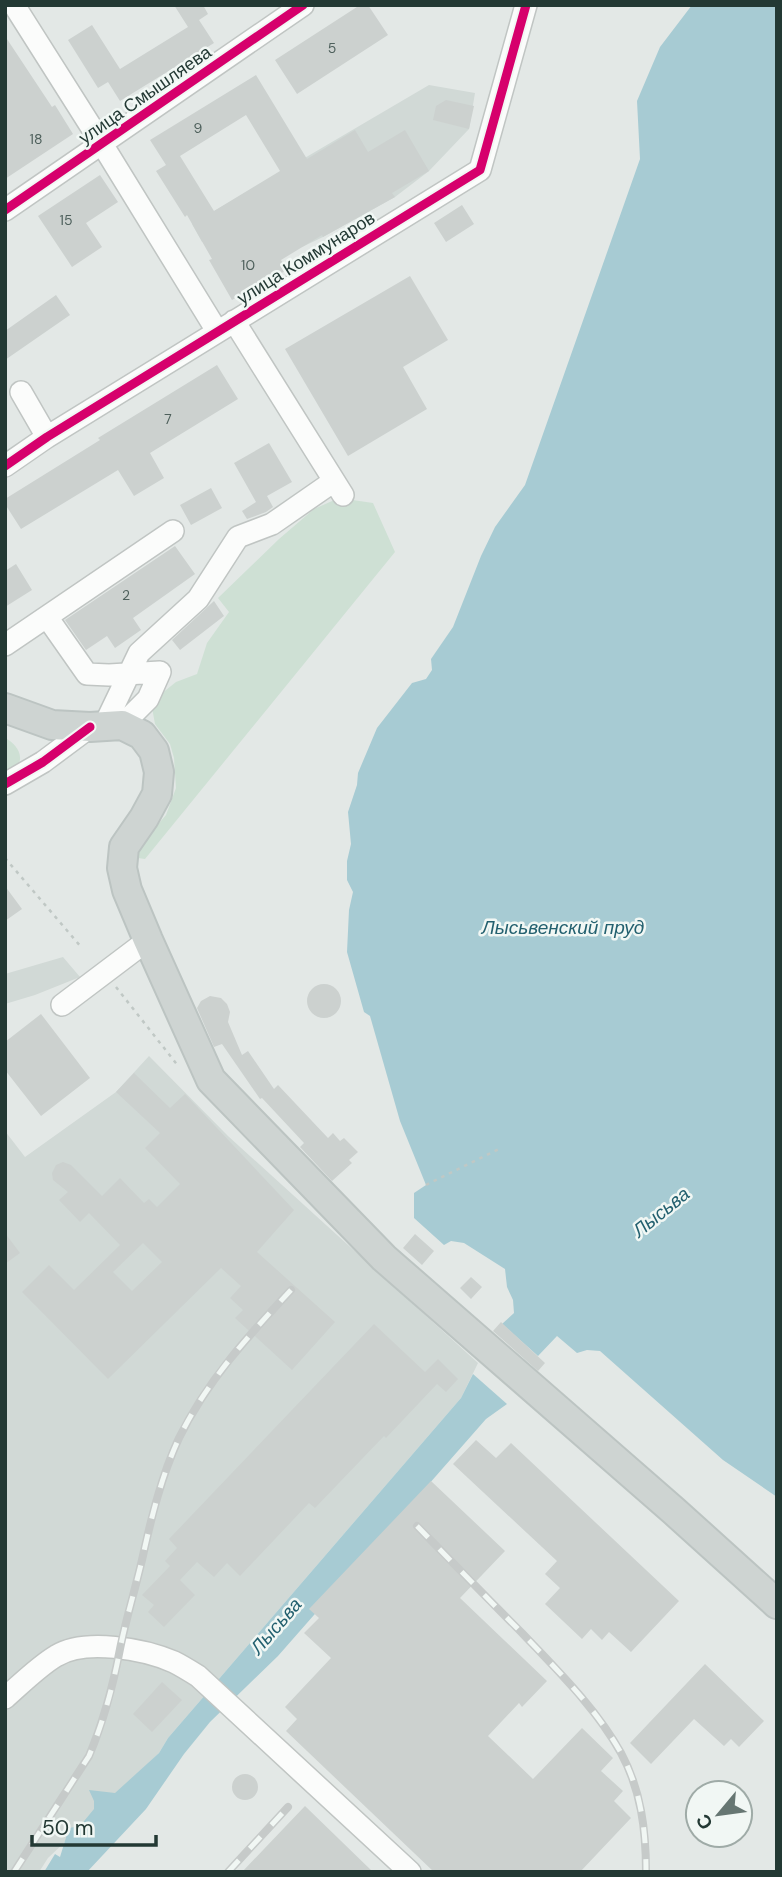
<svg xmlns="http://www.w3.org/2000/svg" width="782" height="1877" font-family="'DM Sans',sans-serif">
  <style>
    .built { fill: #d1d9d6 }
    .green { fill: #cee0d4 }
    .water { fill: #a7cbd3 }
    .building { fill: #ccd1cf; fill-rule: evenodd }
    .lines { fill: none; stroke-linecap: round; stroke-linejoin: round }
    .minor-casing { stroke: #c0c5c3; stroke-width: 24 }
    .major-casing { stroke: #bcc4c2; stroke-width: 32 }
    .path { stroke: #c0c8c5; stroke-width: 2.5; stroke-dasharray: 3.5 5; stroke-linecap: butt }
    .minor { stroke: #fbfcfb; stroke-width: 21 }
    .major { stroke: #ced4d2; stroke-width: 28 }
    .rail-casing { stroke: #c6cac9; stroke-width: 8 }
    .rail { stroke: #f1f7f4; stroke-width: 5; stroke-dasharray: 16; stroke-linecap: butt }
    .cycleway-casing { stroke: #f1f7f4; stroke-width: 13 }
    .cycleway { stroke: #d6006c; stroke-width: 9 }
    .labels { text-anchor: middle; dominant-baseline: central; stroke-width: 5; stroke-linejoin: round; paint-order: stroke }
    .number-label { font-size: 14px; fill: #4e605c }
    .street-label { font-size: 18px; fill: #233934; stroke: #f1f7f4 }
    .water-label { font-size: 19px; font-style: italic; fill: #23606f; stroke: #f1f7f4 }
  </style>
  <rect width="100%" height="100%" fill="#e3e8e6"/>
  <path class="built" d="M429,85L475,93L469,129L429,171L395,197L323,237L302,247L240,219L202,242L192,224Z
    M63,957L80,977L35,995L5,1004V974Z
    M149,1056L228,1136L478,1363L461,1398L168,1738L159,1753L48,1858L39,1872H5V1131L25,1157L116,1092Z"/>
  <path class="green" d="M339,498L373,503L395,552L145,859L138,858L136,850L166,815L176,788L174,758L170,744L155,724L151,702L176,682L197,674L207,643L229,612L218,598L279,539L314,509Z
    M5,738C16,743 26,757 16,768C13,771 9,773 5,775Z"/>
  <path class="water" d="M692,5H777V1497L723,1460L600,1351L587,1350L577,1353L557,1336L538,1356L502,1324L514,1313L513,1300L507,1287L505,1269L464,1243L451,1241L444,1245L414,1218V1193L426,1185L400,1121L370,1016L364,1012L347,952L349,910L353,892L347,880V861L351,844L348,812L357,785L358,773L377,728L412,683L426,679L432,670L431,659L453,627L481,556L495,527L525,485L640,159L637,101L660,47Z
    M473,1374L507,1404L486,1419L278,1656L210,1722L184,1754L146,1809L87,1872H44L55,1854L60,1857L69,1828L80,1826L94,1809V1801L89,1790L115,1793L159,1753L168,1738L461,1398Z"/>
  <path class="building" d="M174,5H203L208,14L199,20L214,43L120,101L108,82L98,88L68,40L92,25L120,69L188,27Z
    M360,5H368L388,35L297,94L275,60Z
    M5,36L52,107L55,105L73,134L5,179Z
    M256,75L307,159L355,130L368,152L405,130L429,171L392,193L395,197L323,237L322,235L281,260L287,270L232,300L209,260L212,259L187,215L185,217L156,171L166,165L150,140ZM246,115L280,171L214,211L180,156Z
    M446,100L474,106L469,129L433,120L436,106Z
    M100,175L118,202L86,223L102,247L72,267L38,216Z
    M462,205L474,224L446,242L434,223Z
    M410,276L448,340L403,367L427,409L348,456L285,349Z
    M56,295L70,315L5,360V331Z
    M217,365L238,399L150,453L164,478L134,496L118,470L21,529L5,504V499L100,440L98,438Z
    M269,443L292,482L267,496L273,507L266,512L247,519L242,511L256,502L234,463Z
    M211,488L222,508L191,525L180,505Z
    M175,546L195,574L133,618L141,630L115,648L107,636L86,650L65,620Z
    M16,564L32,590L5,607V571Z
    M214,601L224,616L180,650L172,640Z
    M5,886L22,909L5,921Z
    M307 1001a17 17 0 1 1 34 0a17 17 0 1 1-34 0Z
    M210,996L221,998L227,1004L230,1012L228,1022L242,1055L248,1051L274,1089L278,1085L328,1138L333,1133L340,1141L344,1138L358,1152L349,1160L352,1163L332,1181L300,1147L304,1143L262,1098L260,1099L222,1044L214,1047L197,1008L201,1001Z
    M41,1014L90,1078L41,1116L5,1070V1042Z
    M134,1073L170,1108L185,1094L294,1210L257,1252L335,1322L292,1370L235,1318L243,1310L230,1298L241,1286L221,1268L108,1379L22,1292L49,1265L74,1290L120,1245L89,1213L80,1222L59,1200L68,1192L53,1180L52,1173L56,1165L63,1162L71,1165L102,1196L120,1178L144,1203L149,1199L157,1207L180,1184L145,1148L160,1133L116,1092ZM143,1243L162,1262L132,1291L113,1272Z
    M5,1233L20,1253L5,1264Z
    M415,1234L434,1251L422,1265L403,1248Z
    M471,1277L482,1287L471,1299L460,1288Z
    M501,1322L545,1363L538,1371L493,1331Z
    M374,1324L425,1372L438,1359L458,1379L446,1392L437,1384L386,1438L384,1436L315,1508L309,1503L240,1576L227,1563L214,1577L197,1562L180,1580L195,1595L164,1627L148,1612L154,1605L142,1595L170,1566L165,1561L177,1548L169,1539Z
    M476,1440L496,1458L511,1443L679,1601L631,1652L609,1632L602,1640L591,1629L582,1639L545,1604L560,1588L545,1574L557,1561L453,1464Z
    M431,1481L505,1551L460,1598L547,1681L522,1707L519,1703L488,1736L533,1779L582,1728L613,1758L601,1771L623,1791L614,1801L631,1818L580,1872H434L286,1731L297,1719L285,1707L331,1658L304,1633L319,1618L309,1609Z
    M705,1664L764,1721L739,1747L731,1739L724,1746L694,1719L651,1764L630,1743Z
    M162,1682L182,1700L152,1732L133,1714Z
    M232 1787a13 13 0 1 1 26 0a13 13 0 1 1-26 0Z
    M305,1806L373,1872H242Z"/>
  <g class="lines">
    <defs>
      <path id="minor" d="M14,5L102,144L217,331
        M5,210L303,5
        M234,321L343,495
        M21,392L47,437
        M5,466L47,437L480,170L526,5
        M47,617L87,674L109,675L160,672L148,699L122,725
        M5,645L173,531
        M104,726L139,653L198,599L238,537L272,524L334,481
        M5,784L43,762L90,727
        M62,1005L148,940
        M5,1698C21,1684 39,1666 56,1656C85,1638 144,1649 174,1662C182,1666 190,1671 198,1676L410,1872"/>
      <path id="major" d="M5,708L52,725L90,727L122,725L142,735L154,751L159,772L157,794L144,818L124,847L122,868L127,890L148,940L211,1080L384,1258L674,1511L777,1604"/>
    </defs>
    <use href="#minor" class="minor-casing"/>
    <use href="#major" class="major-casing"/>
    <path class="path" d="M5,858L82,948
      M116,987L179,1067
      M426,1185L501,1148"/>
    <use href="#minor" class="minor"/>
    <use href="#major" class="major"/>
    <defs>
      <path id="rail" d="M417,1526C452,1562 487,1598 522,1633C557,1670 596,1708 621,1753C641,1790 646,1830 646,1872
        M14,1872L89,1756C104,1720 113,1686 120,1649C126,1619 135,1590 142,1560C151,1519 161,1477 179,1438C207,1381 248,1336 291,1290
        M228,1872L288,1807"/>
    </defs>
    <use href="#rail" class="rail-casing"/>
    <use href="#rail" class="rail"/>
    <defs>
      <path id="cycleway" d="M5,210L303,5
        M5,466L47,437L480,170L526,5
        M5,784L43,762L90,727"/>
    </defs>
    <use href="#cycleway" class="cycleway-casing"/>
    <use href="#cycleway" class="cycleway"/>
  </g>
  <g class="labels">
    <g class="number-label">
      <text x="332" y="48">5</text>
      <text x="198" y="128">9</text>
      <text x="36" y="139">18</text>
      <text x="66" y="220">15</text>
      <text x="248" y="265">10</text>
      <text x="168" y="419">7</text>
      <text x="126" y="595">2</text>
    </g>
    <g class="street-label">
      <text transform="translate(145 95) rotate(-35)">улица Смышляева</text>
      <text transform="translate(306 258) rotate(-32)">улица Коммунаров</text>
    </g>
    <g class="water-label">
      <text x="563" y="927">Лысьвенский пруд</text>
      <text transform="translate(661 1212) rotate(-39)">Лысьва</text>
      <text transform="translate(276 1626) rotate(-49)">Лысьва</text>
    </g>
  </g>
  <rect width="782" height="1877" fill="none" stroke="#233934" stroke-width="14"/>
  <g transform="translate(719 1814) rotate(241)"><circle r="33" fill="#f1f7f4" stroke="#9faba7" stroke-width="2"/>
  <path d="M0-5L12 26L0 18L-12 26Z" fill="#667672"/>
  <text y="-10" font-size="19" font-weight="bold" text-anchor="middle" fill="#233934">С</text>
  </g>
  <path d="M32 1835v10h124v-10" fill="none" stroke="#233934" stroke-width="3.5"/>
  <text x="42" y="1835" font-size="21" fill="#233934" stroke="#f1f7f4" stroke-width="5" paint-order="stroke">50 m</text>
</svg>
